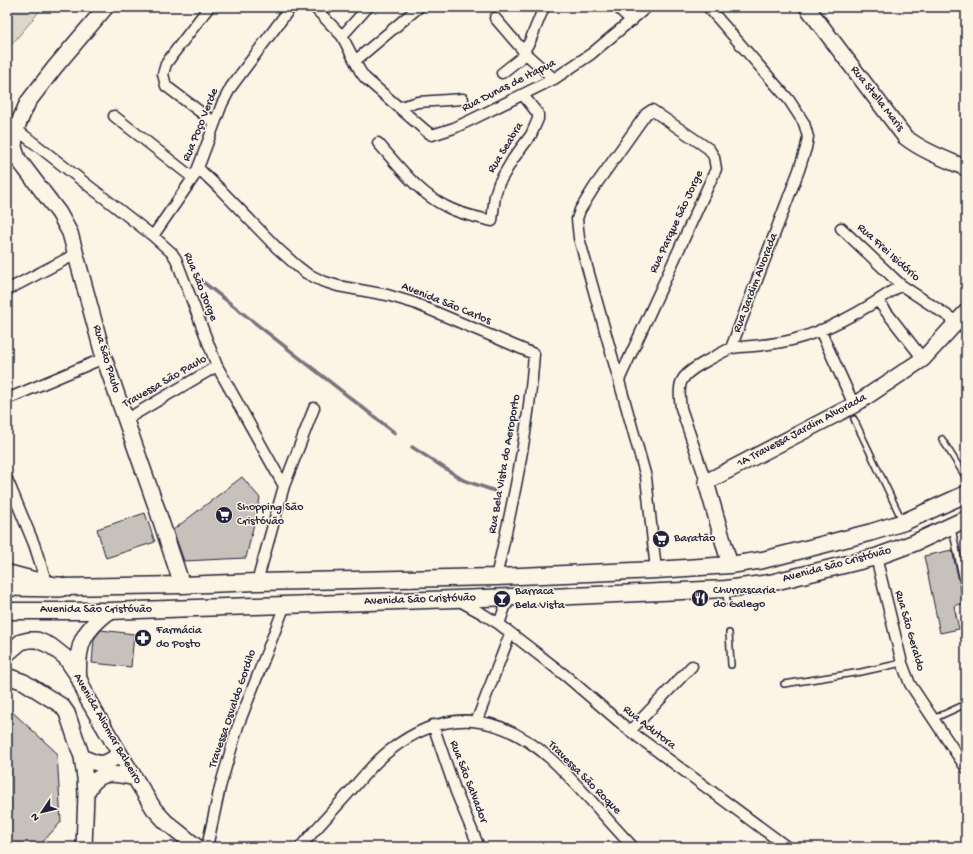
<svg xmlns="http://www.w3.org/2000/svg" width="973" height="854" font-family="'Gochi Hand',sans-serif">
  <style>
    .green { fill: #dcd6cc; stroke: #7f7c84 }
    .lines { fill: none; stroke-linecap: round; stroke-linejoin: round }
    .stream { stroke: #78757e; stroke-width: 3.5 }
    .building { fill: #c6c1bb; stroke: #22223b }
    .lane-casing { stroke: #22223b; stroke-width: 8 }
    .street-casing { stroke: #22223b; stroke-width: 13 }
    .secondary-casing { stroke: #22223b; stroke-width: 18 }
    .primary-casing { stroke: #22223b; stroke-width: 19 }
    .highway-casing { stroke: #22223b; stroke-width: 22 }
    .lane { stroke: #fcf5e5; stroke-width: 5 }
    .street { stroke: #fcf5e5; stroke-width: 10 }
    .secondary { stroke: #fcf5e5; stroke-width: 15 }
    .primary { stroke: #fcf5e5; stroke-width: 16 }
    .highway { stroke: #fcf5e5; stroke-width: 19 }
    .labels { text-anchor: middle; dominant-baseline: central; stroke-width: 3; stroke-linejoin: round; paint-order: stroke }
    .street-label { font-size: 12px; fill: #22223b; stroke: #fcf5e5 }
    .poi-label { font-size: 12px; fill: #22223b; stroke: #fcf5e5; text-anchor: start }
  </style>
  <rect width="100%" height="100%" fill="#fcf5e5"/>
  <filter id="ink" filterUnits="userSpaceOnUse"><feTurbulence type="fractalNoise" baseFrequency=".025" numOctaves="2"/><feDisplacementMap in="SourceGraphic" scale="8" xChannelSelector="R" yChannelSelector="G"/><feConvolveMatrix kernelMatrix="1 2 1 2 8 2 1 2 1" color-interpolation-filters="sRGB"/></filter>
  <g filter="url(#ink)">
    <path class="green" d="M7,7H43L7,50Z"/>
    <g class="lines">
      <path class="stream" d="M203,282L395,433
        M412,447L463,480L495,491"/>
    </g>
    <path class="building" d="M242,477L260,498L246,558L184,561L173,530Z
      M145,513L155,542L106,558L97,529Z
      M952,550L964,603L954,606L959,629L940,633L924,556Z
      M101,630L134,634L131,667L92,663L94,639Z
      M7,707L57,753L61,822L38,847H7Z"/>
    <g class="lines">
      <defs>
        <path id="lane" d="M854,419L902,520
          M942,439L966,478
          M952,528L966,596
          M726,592L727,602
          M729,633L731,665
          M784,684L861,672L902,663
          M933,719L966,704"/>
        <path id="street" d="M209,7L173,54L166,64L163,74L166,86L215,123
          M314,7L342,36L360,71L365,78L426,131L432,135L454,128L473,119L554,79L591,54L647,7
          M617,7L632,21
          M495,18L526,54L554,79
          M342,36L368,7
          M524,51L530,41L544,7
          M355,61L419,7
          M502,73L526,54
          M400,107L418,102L463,99
          M114,116L193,178
          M16,129L153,236L172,253L176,259L217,366L284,486
          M378,143C398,165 417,192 445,206C459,214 476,217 492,221L495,195L499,183L513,159L531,135L538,119V114L523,95
          M198,168L220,189L277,248L297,266L306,273L322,281L338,286L387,295L414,303L534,354C529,430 513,503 496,577
          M841,228L901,285L957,322
          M153,236L193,178L198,168L222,104L231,87L291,7
          M7,290L76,254
          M878,301L923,359
          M820,330L854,405
          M731,348C751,346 772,345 792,340C831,330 868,308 901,285
          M619,380L716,169L714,157L709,149L652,110L646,114L595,186L580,210L577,219L579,238L646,477L656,570
          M7,399L104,358
          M125,420L217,366
          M7,479L34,544L47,584
          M706,482L681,408C677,382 680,376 703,363C712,358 721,353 731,348L799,170L806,148L808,137L804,123L789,100L708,7
          M876,557L902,663L910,684L966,768
          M257,582L284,486L314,408
          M458,600L483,614L499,624L566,676L630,731L787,847
          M499,624L505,607L512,597
          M477,720L510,634
          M433,725L456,792L479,847
          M630,731L692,666
          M207,847L220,787L238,726L285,605
          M300,847C318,827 337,806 355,786C365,774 376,761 389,751C446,706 500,713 552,760C581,787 606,819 633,847"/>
        <path id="secondary" d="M106,7L55,67L28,102L16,129L14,147L18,159L59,213L70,233L104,358L157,509L182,585
          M807,7L905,137C923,151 945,159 966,168
          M730,565L706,482L854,405L923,359L966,312
          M7,654L21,642L29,640H37L51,646L65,657L78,676L88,700L120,754L154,809L166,822L197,847
          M7,676L24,682L62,706L67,713L82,757L85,778L86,794L84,847
          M82,757C100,765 103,767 120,754
          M86,794C97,770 112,772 135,778"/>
        <path id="primary" d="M7,573L60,587L182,585L257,582L496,577L656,570L730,565L763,560L872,532L904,522L966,494
          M7,611H109L512,597H551L726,589L770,583L876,557L914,543L966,519
          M78,676C77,644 83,631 109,611"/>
        <path id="highway" d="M7,586L60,587"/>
      </defs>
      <use href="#lane" class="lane-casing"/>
      <use href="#street" class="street-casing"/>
      <use href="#secondary" class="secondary-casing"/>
      <use href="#primary" class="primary-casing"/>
      <use href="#highway" class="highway-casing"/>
      <use href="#lane" class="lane"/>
      <use href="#street" class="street"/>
      <use href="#secondary" class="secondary"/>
      <use href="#primary" class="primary"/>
      <use href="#highway" class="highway"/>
    </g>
  </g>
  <defs>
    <symbol id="supermarket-disc" viewBox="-11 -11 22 22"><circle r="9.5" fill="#22223b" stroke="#fcf5e5"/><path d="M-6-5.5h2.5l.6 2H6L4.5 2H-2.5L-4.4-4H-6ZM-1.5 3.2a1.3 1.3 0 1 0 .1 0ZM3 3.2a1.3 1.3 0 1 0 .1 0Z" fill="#fff"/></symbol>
    <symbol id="restaurant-disc" viewBox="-11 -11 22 22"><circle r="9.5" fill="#22223b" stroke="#fcf5e5"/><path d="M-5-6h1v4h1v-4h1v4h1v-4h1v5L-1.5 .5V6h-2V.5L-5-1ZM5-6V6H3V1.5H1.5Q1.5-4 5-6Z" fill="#fff"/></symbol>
    <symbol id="bar-disc" viewBox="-11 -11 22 22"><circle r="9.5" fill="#22223b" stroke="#fcf5e5"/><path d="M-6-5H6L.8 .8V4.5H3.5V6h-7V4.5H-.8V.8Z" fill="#fff"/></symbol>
    <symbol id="pharmacy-disc" viewBox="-11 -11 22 22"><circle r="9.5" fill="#22223b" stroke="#fcf5e5"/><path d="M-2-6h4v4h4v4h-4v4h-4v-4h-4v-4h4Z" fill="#fff"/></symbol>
  </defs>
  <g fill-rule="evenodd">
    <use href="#supermarket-disc" x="214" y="505" width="20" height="20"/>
    <use href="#supermarket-disc" x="651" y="529" width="20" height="20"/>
    <use href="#restaurant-disc" x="690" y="588" width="20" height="20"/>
    <use href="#bar-disc" x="492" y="589" width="20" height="20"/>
    <use href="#pharmacy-disc" x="133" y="628" width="20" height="20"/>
  </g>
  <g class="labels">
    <g class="street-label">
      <text transform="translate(509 86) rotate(-27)">Rua Dunas de Itapua</text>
      <text transform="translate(877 99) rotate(52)">Rua Stella Maris</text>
      <text transform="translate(201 125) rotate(-68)">Rua Poço Verde</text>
      <text transform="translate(506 148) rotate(-58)">Rua Seabra</text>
      <text transform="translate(677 222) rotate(-65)">Rua Parque São Jorge</text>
      <text transform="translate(888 253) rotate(42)">Rua Frei Isidório</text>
      <text transform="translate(756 283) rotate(-69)">Rua Jardim Alvorada</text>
      <text transform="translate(200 287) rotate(68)">Rua São Jorge</text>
      <text transform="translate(446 304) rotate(22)">Avenida São Carlos</text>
      <text transform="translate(106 359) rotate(73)">Rua São Paulo</text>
      <text transform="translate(165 382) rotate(-30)">Travessa São Paulo</text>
      <text transform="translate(802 431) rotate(-28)">1A Travessa Jardim Alvorada</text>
      <text transform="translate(505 464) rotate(-80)">Rua Bela Vista do Aeroporto</text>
      <text transform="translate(837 565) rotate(-15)">Avenida São Cristóvão</text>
      <text transform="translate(420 600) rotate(-2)">Avenida São Cristóvão</text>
      <text x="96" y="610">Avenida São Cristóvão</text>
      <text transform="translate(909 631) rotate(74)">Rua São Geraldo</text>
      <text transform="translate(233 709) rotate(-71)">Travessa Osvaldo Gordilo</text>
      <text transform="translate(649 728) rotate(38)">Rua Adutora</text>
      <text transform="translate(107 729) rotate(60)">Avenida Aliomar Baleeiro</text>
      <text transform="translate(584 778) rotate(45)">Travessa São Roque</text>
      <text transform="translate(468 782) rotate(69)">Rua São Salvador</text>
    </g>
    <g class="poi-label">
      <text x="237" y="508">Shopping São<tspan x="237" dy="14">Cristóvão</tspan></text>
      <text x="674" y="539">Baratão</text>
      <text x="713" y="591">Churrascaria<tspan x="713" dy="14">do Galego</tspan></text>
      <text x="515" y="592">Barraca<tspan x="515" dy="14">Bela Vista</tspan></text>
      <text x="156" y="631">Farmácia<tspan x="156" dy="14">do Posto</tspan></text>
    </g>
  </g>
  <rect width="973" height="854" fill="none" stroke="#fcf5e5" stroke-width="24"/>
  <rect x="12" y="12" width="949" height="830" fill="none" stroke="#22223b" stroke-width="1.5" filter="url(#ink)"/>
  <g transform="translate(42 812) rotate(235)" stroke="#fcf5e5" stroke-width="3" paint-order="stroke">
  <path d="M0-3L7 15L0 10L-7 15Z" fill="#22223b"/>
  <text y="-6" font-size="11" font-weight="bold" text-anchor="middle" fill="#22223b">N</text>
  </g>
</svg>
